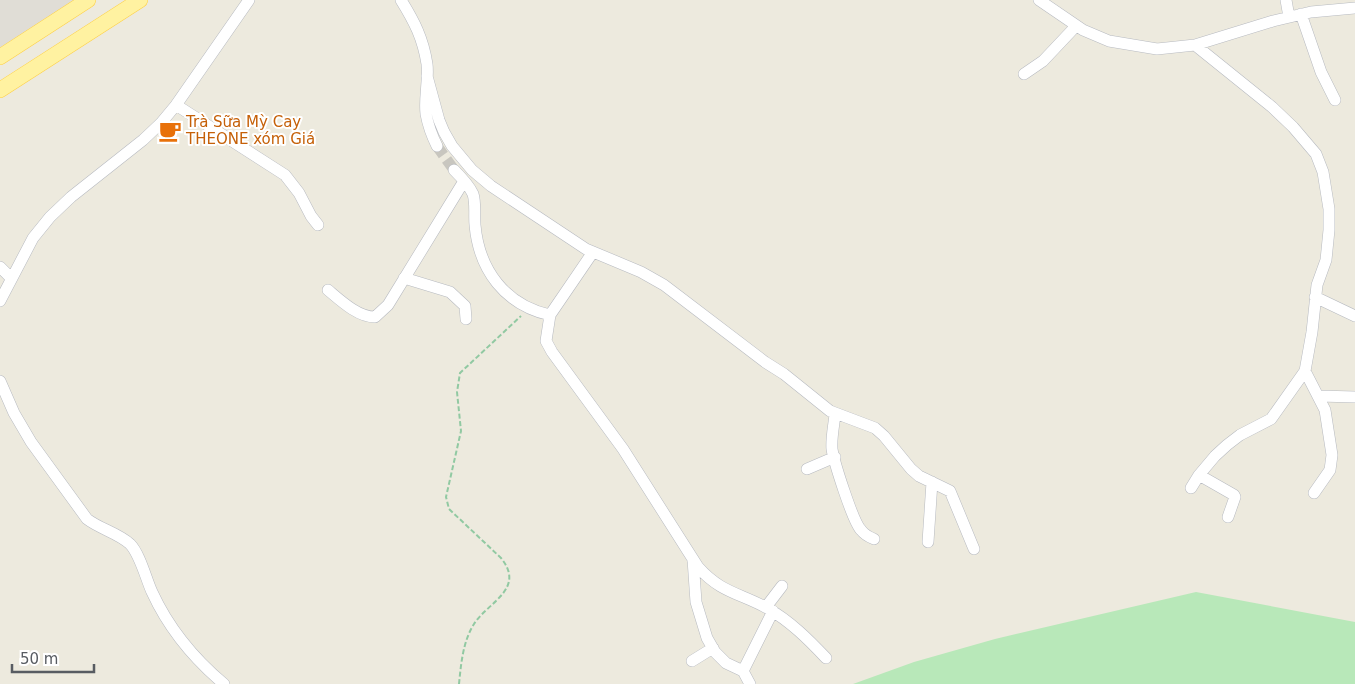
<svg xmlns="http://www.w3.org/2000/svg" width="1355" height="684" font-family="'DejaVu Sans',sans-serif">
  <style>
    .industrial { fill: #e0ddd6 }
    .green { fill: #b8e8b9 }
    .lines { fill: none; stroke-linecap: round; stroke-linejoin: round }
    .minor-tunnel { stroke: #c8c6bf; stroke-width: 11; stroke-dasharray: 11 5.5; stroke-linecap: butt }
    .minor-casing { stroke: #b7bac0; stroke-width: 12 }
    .major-casing { stroke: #ffd045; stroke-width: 16 }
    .path { stroke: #91c9a2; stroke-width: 2; stroke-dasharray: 5 2.5; stroke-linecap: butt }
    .minor { stroke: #fff; stroke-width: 11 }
    .major { stroke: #fff2a1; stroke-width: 15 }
    .labels { text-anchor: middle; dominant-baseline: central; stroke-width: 4; stroke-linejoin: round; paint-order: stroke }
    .food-label { font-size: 15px; fill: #c56008; stroke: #fff; text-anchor: start }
  </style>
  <rect width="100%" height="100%" fill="#edeade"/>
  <path class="industrial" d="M0,0H81L0,50Z"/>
  <path class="green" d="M1196,592L1355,622V684H853L914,662L995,639Z"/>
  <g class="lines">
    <path class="minor-tunnel" d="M437,146L454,170"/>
    <defs>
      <path id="minor" d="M401,0C414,21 423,38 427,64C429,80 424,97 426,114C428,125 432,136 437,146
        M1039,0L1083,30L1109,41L1157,49L1195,45L1273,21L1311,12L1355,8
        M1286,0L1289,17
        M1301,14L1321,72L1335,100
        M1024,74L1043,61L1076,26
        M427,76L439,120L444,132L452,146L472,170L491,186L586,249L641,272L664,285L765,362L784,374L830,411L875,428L884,436L911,469L919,476L950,491L974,549
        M176,105L285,175L299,193L311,216L318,225
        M454,170C461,177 469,185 473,194C476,203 474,216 475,225C479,270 505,305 550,315
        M593,252L550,315L546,341L552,352L623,449L698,567C721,593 740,593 767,608C790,621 808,639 826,658
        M0,267L11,278
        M404,278L450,292L465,306L466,319
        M328,290C341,301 358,317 375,317L388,305L464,181
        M1315,297L1355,316
        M0,301L33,238L50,217L71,197L143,140L161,123L176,105L249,0
        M1305,371L1325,410L1332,455L1330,470L1314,493
        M0,381L14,413L31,442L87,519C100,529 118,533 130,544C140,554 146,579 152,592C169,629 193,658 224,684
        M1319,396L1355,397
        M835,414C834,425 831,438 832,449C834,462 853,522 861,530C864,534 869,537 874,539
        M807,469L835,457
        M1199,475L1234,495L1235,497L1228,517
        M1191,488L1199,475L1215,456L1227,445L1240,435L1271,419L1305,371L1312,332L1317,285L1326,260L1329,230V209L1323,172L1316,154L1293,127L1272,107L1195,45
        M928,542L932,482
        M693,559L696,602L707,638L715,652L726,663L743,671L750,684
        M766,607L782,586
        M692,661L713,648
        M743,671L773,611"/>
      <path id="major" d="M0,57L88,0
        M0,90L140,0"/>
    </defs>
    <use href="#minor" class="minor-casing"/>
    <use href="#major" class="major-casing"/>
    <path class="path" d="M459,684C461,664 463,641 474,624C488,602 526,589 501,558L449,509L446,497L461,431L457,392L460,373L521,316"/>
    <use href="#minor" class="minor"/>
    <use href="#major" class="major"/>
  </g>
  <defs>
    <symbol id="cafe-bare" viewBox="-9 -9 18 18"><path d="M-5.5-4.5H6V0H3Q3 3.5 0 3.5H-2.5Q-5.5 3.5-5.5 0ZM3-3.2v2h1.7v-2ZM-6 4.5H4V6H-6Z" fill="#e8710a" stroke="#fff" stroke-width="2.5" paint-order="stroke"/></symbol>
  </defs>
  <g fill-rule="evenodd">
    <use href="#cafe-bare" x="154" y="115" width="32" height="32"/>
  </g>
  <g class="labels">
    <g class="food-label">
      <text x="186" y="122">Trà Sữa Mỳ Cay<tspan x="186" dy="17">THEONE xóm Giá</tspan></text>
    </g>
  </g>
  <path d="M12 664v8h82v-8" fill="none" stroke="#585c62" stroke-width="2.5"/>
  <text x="20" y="664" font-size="15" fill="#585c62" stroke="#ffffff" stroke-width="4" paint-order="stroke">50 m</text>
</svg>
